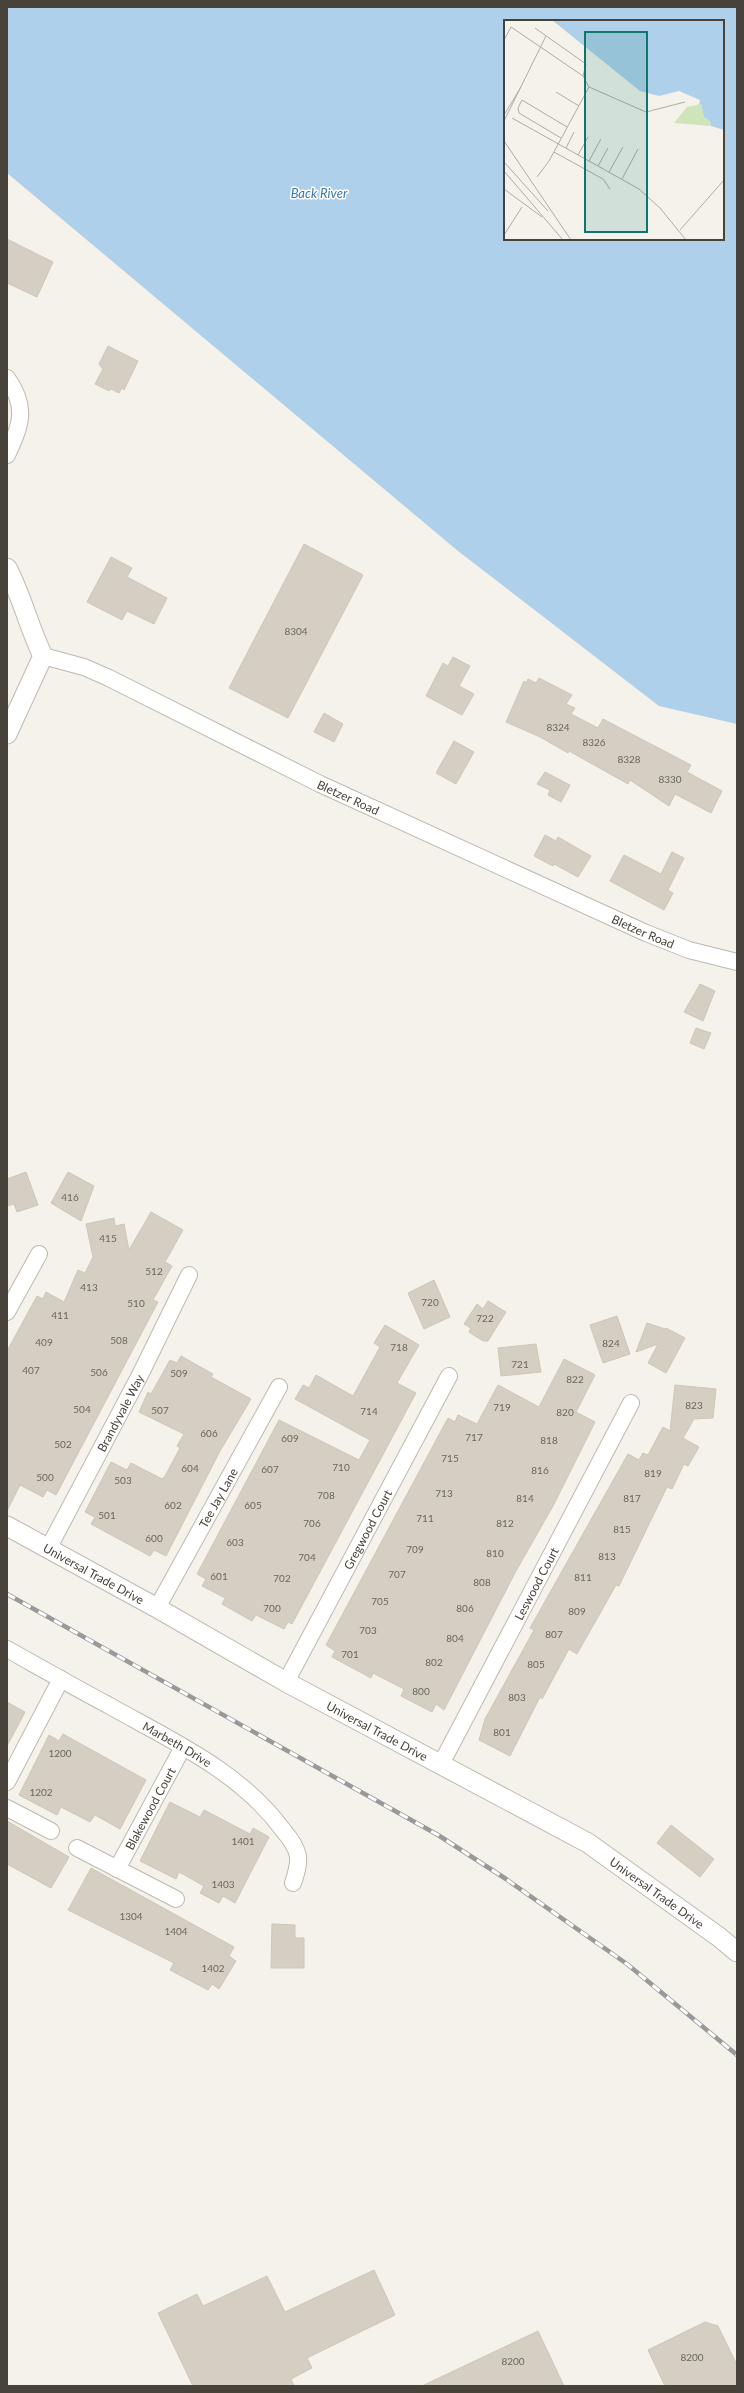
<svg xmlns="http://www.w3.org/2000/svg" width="744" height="2393" font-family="Lato,sans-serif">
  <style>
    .water { fill: #aed0ea; fill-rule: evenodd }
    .building { fill: #d5cec2; stroke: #cfc6b5 }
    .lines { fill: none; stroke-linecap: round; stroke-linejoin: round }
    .minor-casing { stroke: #bfb9ae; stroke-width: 18 }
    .tertiary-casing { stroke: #bfb9ae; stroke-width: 21 }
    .minor { stroke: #fff; stroke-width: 16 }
    .tertiary { stroke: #fff; stroke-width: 19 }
    .rail-casing { stroke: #999; stroke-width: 4.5 }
    .rail { stroke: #fff; stroke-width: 3; stroke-dasharray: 9; stroke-linecap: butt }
    .labels { text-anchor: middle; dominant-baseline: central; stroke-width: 3; stroke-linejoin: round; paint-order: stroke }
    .number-label { font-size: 10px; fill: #6b665c }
    .street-label { font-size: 12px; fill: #48433a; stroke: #fff }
    .water-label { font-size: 13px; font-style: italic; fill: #3c79aa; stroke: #fff }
    .inset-road { fill: none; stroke: #afaca4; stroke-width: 1 }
    .view { fill: #0f766e; fill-opacity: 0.15; stroke: #0f766e; stroke-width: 2 }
    .inset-edge { fill: none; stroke: #48433a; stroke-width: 2 }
  </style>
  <rect width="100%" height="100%" fill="#f4f2eb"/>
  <path class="water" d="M7,7H737V724L659,706L458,551L7,173ZM505,21H723V239H505Z"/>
  <path class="building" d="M7,239L53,262L37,297L7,283Z
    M108,346L138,361L124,390L122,388L119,393L111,389L109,391L95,384L103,369L99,364Z
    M304,544L363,575L288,718L229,688Z
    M111,557L132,568L127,577L167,598L154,624L127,611L122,620L87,602Z
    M453,657L470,666L459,686L474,694L462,715L426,696L443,663L448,666Z
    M539,678L572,695L566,704L575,708L571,714L598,728L603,719L691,765L687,772L722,791L711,813L675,794L669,806L630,780L628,784L569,751L568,753L540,737L506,722L524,681L526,683L528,679L536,683Z
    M324,713L343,724L334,742L314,732Z
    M454,741L474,752L456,784L436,773Z
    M545,772L570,785L561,802L548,795L550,790L537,784Z
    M545,835L556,841L558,837L591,856L578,877L554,864L553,866L534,856Z
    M672,852L684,858L668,890L673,893L664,910L610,881L624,855L661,874Z
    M700,984L715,991L703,1021L684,1012Z
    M696,1028L711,1033L704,1049L690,1043Z
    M26,1172L38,1205L17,1212L14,1204L7,1206V1179Z
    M68,1172L94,1186L81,1221L51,1203Z
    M151,1212L183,1230L165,1262L172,1266L153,1300L158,1302L56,1495L47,1490L43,1497L20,1485L7,1511V1351L37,1296L43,1299L46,1292L64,1302L78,1270L85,1273L93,1257L86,1224L114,1218L115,1226L124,1224L129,1250Z
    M434,1280L450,1317L424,1329L408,1293Z
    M488,1301L506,1312L488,1341H483L469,1332L471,1328L464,1324L477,1304L483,1309Z
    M617,1316L630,1354L603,1363L590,1325Z
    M647,1323L665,1329L666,1328L685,1338L666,1373L648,1363L658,1344L636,1352Z
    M385,1325L419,1345L397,1383L416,1393L292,1624L288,1622L284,1629L256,1615L252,1621L222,1604L225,1598L202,1586L206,1579L197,1574L279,1420L359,1460L370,1440L295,1399L303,1385L309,1388L316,1375L353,1396L380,1347L374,1343Z
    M536,1344L541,1372L501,1376L498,1348Z
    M181,1356L213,1374L211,1377L251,1399L220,1451L166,1556L154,1550L150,1556L91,1524L95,1517L85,1512L111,1462L127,1470L131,1463L162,1479L165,1476L180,1448L177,1446L184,1434L139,1412L148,1392L151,1394L170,1360L177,1363Z
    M564,1359L595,1375L576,1412L595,1422L553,1506L516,1571L444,1710L436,1704L432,1712L401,1696L404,1689L373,1673L371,1678L332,1657L335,1651L326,1645L448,1418L455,1422L458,1415L477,1424L498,1385L539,1407Z
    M675,1385L716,1389L713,1418L694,1419L683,1438L699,1447L688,1466L684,1464L672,1489L667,1487L619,1586L616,1585L577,1654L569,1649L542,1699L540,1697L510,1756L479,1740L485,1719L534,1630L530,1628L628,1454L639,1460L643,1453L648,1455L663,1427L670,1431Z
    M7,1702L25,1712L7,1746Z
    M63,1734L146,1780L120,1829L95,1815L90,1822L61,1807L57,1815L19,1795L49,1735L59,1741Z
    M170,1802L200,1817L204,1810L250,1834L253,1828L269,1837L235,1903L223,1896L219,1903L200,1893L204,1886L179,1872L176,1879L140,1861Z
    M7,1821L69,1857L51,1888L7,1864Z
    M671,1825L714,1859L700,1877L657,1843Z
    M91,1868L234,1947L229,1956L236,1961L219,1989L212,1984L208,1990L170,1970L174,1963L68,1910Z
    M272,1924L295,1925V1938H304V1968H271Z
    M374,2270L395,2315L307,2358L312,2368L291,2379L294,2386H193L158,2313L197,2294L203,2306L267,2276L285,2312Z
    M705,2322L718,2326L737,2365V2386H665L648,2350Z
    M538,2331L564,2386H422Z"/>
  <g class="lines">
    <defs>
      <g id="minor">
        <path d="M7,378C28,407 21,425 7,455"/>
        <path id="s1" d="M43,656L84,667L109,678L320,784L646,933L689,950L737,962"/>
        <path d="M7,1312L39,1254"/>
        <path id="s2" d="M48,1549L140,1375L189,1275"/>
        <path id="s3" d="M157,1608L279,1387"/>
        <path id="s4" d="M7,1649C41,1668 74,1687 108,1705C170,1740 240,1771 283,1830C289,1837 296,1846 298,1856C299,1865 296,1874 293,1883"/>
        <path id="s5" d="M286,1682L449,1376"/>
        <path id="s6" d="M441,1764L631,1403"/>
        <path d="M7,1782L61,1679"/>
        <path d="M7,1808L51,1831"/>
        <path d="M77,1848L176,1899"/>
        <path id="s7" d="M117,1869L183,1747"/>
      </g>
      <g id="tertiary">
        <path d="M7,568C22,596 29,628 43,656L7,734"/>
        <path id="s8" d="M7,1526L157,1608L286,1682L588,1843L719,1937L737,1952"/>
      </g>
    </defs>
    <use href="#minor" class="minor-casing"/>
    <use href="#tertiary" class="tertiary-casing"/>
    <use href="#minor" class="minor"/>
    <use href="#tertiary" class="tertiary"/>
    <defs>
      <path id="rail" d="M7,1594L438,1835L506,1879L627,1964L737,2055"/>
    </defs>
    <use href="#rail" class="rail-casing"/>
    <use href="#rail" class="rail"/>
  </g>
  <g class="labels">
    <g class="number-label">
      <text x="296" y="631">8304</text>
      <text x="558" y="727">8324</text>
      <text x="594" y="742">8326</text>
      <text x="629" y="759">8328</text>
      <text x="670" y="779">8330</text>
      <text x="70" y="1197">416</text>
      <text x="108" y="1238">415</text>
      <text x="154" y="1271">512</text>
      <text x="89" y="1287">413</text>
      <text x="430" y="1302">720</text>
      <text x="136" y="1303">510</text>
      <text x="60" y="1315">411</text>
      <text x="485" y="1318">722</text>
      <text x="119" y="1340">508</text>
      <text x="44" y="1342">409</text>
      <text x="611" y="1343">824</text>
      <text x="399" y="1347">718</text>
      <text x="520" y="1364">721</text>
      <text x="31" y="1370">407</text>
      <text x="99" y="1372">506</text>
      <text x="179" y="1373">509</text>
      <text x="575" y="1379">822</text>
      <text x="694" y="1405">823</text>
      <text x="502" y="1407">719</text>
      <text x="82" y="1409">504</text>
      <text x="160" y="1410">507</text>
      <text x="369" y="1411">714</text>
      <text x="565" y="1412">820</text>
      <text x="209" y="1433">606</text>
      <text x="474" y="1437">717</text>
      <text x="290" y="1438">609</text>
      <text x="549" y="1440">818</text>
      <text x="63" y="1444">502</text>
      <text x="450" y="1458">715</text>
      <text x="341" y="1467">710</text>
      <text x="190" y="1468">604</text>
      <text x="270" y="1469">607</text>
      <text x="540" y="1470">816</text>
      <text x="653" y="1473">819</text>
      <text x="45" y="1477">500</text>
      <text x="123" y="1480">503</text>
      <text x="444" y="1493">713</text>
      <text x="326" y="1495">708</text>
      <text x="525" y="1498">814</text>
      <text x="632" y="1498">817</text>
      <text x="173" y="1505">602</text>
      <text x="253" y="1505">605</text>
      <text x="107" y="1515">501</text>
      <text x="425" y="1518">711</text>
      <text x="312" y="1523">706</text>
      <text x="505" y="1523">812</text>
      <text x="622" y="1529">815</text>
      <text x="154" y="1538">600</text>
      <text x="235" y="1542">603</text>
      <text x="415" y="1549">709</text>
      <text x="495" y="1553">810</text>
      <text x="607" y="1556">813</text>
      <text x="307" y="1557">704</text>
      <text x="397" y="1574">707</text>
      <text x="219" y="1576">601</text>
      <text x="583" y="1577">811</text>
      <text x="282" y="1578">702</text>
      <text x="482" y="1582">808</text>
      <text x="380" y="1601">705</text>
      <text x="272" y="1608">700</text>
      <text x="465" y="1608">806</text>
      <text x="577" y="1611">809</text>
      <text x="368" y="1630">703</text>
      <text x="554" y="1634">807</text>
      <text x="455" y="1638">804</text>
      <text x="350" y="1654">701</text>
      <text x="434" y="1662">802</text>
      <text x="536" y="1664">805</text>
      <text x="421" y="1691">800</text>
      <text x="517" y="1697">803</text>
      <text x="502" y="1732">801</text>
      <text x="60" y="1753">1200</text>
      <text x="41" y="1792">1202</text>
      <text x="243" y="1841">1401</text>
      <text x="223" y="1884">1403</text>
      <text x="131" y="1916">1304</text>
      <text x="176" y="1931">1404</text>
      <text x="213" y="1968">1402</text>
      <text x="692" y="2357">8200</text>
      <text x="513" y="2361">8200</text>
    </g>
    <g class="street-label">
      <text stroke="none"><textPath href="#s1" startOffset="337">Bletzer Road</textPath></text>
      <text stroke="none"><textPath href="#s1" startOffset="661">Bletzer Road</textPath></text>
      <text stroke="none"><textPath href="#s2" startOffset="154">Brandyvale Way</textPath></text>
      <text stroke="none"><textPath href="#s3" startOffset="126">Tee Jay Lane</textPath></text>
      <text stroke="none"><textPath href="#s5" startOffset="173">Gregwood Court</textPath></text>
      <text stroke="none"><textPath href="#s8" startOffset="99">Universal Trade Drive</textPath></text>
      <text stroke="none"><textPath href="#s6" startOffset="204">Leswood Court</textPath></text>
      <text stroke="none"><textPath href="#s8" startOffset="423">Universal Trade Drive</textPath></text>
      <text stroke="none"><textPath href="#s4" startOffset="195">Marbeth Drive</textPath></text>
      <text stroke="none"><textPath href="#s7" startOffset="69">Blakewood Court</textPath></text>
      <text stroke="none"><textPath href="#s8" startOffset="747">Universal Trade Drive</textPath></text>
    </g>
    <g class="water-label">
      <text x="319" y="193">Back River</text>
    </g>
  </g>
  <g transform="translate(504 20)">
    <rect width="220" height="220" fill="#f4f2eb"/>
    <path d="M197,84L200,97L206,101L207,106L170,103L183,87Z" fill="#cfe4b8"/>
    <path d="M48,0H220V110L207,106L206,101L200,97L197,84L195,85L196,80L175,71L155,76L136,71Z" fill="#aed0ea"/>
    <path class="inset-road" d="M31,8L82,44L79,56M0,20L7,7L10,9L79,56L85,67M85,67L142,92L181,82M52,72L75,86M0,95L17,67M8,98L135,169L156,188L182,220M0,101L42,16M57,118L15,93L14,88L18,80L63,107M0,121L67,220M62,128L70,112M50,132L99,159L106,169M74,135L84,117M85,141L97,119M0,142L44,191M94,146L104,128M0,151L59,220M105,152L119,127M33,157L45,141L85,67M118,159L134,129M0,169L38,197M176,210L220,160M0,215L18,187"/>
    <path class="view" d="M81,12H143V212H81Z"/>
    <rect width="220" height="220" class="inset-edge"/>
  </g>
  <rect width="744" height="2393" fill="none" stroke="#48433a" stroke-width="16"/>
</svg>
